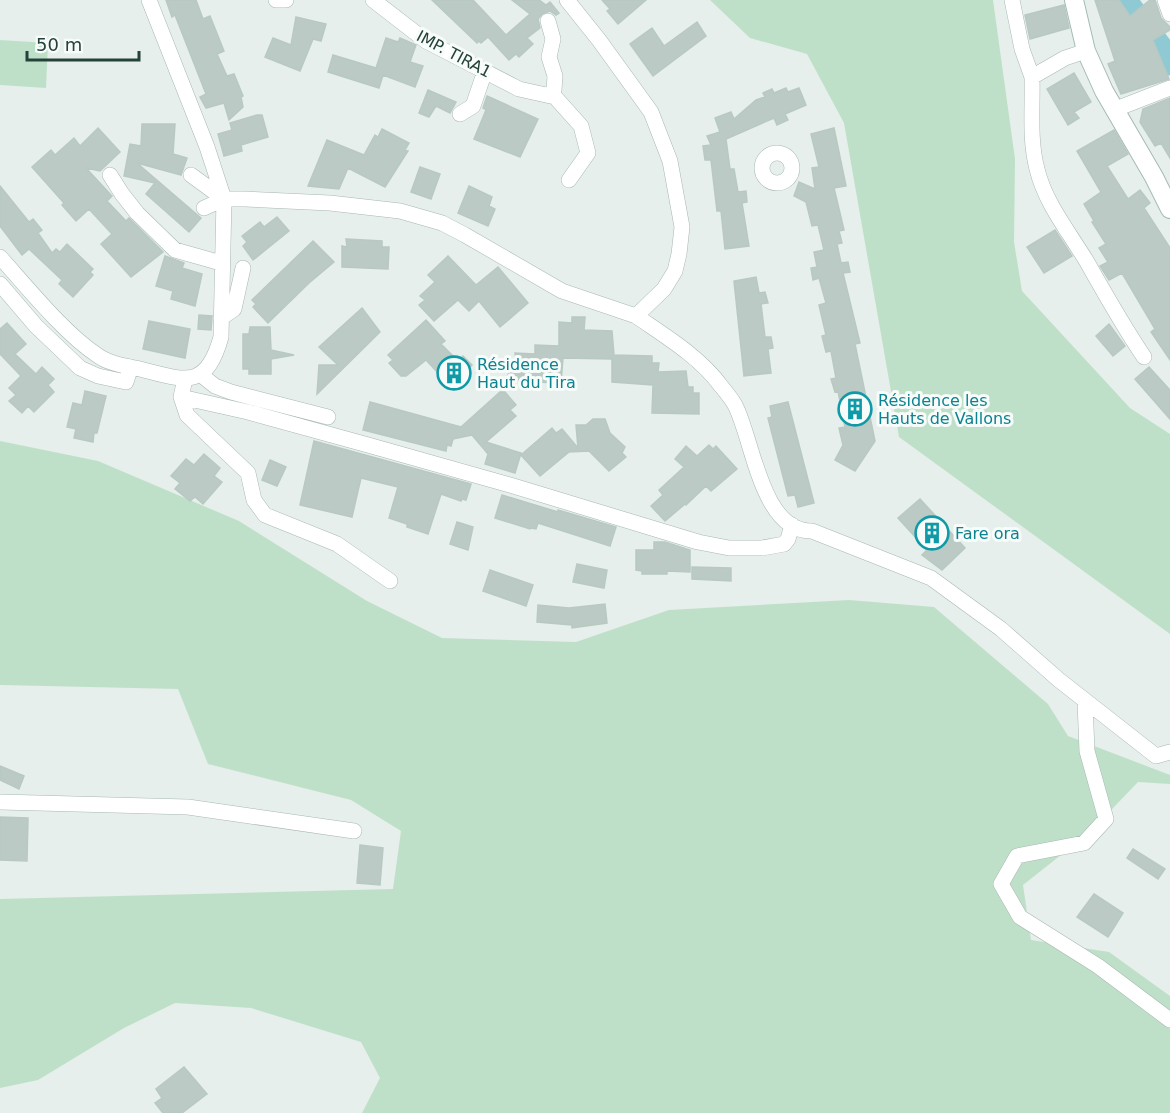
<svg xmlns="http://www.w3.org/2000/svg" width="1170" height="1113" font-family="'DejaVu Sans',sans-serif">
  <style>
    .green { fill: #bfe0c8 }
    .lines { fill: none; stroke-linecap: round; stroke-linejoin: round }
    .river { stroke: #8ec9d4; stroke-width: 27 }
    .building { fill: #bbcac4; stroke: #b8c9c2; stroke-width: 1.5 }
    .street-casing { stroke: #a8b8b2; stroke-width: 16 }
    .secondary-casing { stroke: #a4bbb3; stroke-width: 20 }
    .street { stroke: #fff; stroke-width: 15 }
    .secondary { stroke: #fff; stroke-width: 18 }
    .labels { text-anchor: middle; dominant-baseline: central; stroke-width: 6; stroke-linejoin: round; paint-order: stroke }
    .street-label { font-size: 16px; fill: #24423a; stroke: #f7fbf9 }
    .culture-label { font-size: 16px; fill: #0d838f; stroke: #f7fbf9; text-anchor: start }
  </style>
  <rect width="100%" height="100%" fill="#e6efeb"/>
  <path class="green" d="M710,0H993L1015,159L1014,242L1022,291L1130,408L1170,434V634L899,437L844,123L807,54L750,38Z
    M0,40L48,43L46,88L0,85Z
    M0,441L98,461L239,521L367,601L442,638L576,642L669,610L849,600L934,607L1048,704L1068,736L1170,775V784L1138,782L1090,832L1023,885L1031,940L1109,952L1170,996V1113H362L380,1078L361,1042L251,1008L175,1003L124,1028L38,1080L0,1088V899L393,889L401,831L351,800L208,764L178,689L0,685Z"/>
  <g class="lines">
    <path class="river" d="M1123,0L1170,62"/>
  </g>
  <path class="building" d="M166,0H196L203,19L210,16L224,51L217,54L227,76L234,74L243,96L241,97L243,107L229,120L224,103L206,108L200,97L206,94L175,15L172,17Z
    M432,0H473L506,35L530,14L512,0H539L546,5L550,2L559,13L556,15L550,11L542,14L538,19L540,28L527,38L533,44L519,57L516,54L509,60L488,37L481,43L479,41L477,43Z
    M602,0H646L618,24L607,11L610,9Z
    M1095,0H1119L1130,16L1150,0H1155L1161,18L1170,27V30L1153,40L1169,79L1121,94L1108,64L1115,61Z
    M1064,5L1069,28L1030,39L1025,15Z
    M296,17L326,24L321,41L313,39L300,71L265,57L273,38L291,45Z
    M697,22L706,36L653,76L630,44L652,28L664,46Z
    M386,38L398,42L400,38L416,45L410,62L423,66L415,87L383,75L379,88L328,72L333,55L376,68Z
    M1074,73L1091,102L1074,112L1079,118L1068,125L1047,89Z
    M786,88L788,92L799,88L806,105L785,114L788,120L777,125L774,118L726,139L730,169H734L738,192L746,191L747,202L742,203L749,246L725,249L721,211H717L711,160H705L703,146L711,145L707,136L720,132L715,118L731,112L734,119L756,100L765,97L763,93L772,89L774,93Z
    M428,90L456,102L450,113L436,106L429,117L419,113Z
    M487,96L538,119L520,157L474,139L486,110L483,108Z
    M1170,98V158L1161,143L1155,146L1140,122L1143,109Z
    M257,115H262L268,137L241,145L242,151L224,156L218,134L232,130L230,123Z
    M142,124H175L173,154L187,158L181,175L137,163L201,218L189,232L146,194L155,183L124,176L130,144L141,146Z
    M98,128L120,152L100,171L86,168L111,195L112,196L107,201L126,221L129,218L163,252L131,277L101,244L112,234L89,209L76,221L62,205L64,203L32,167L51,150L55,155L74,138L80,146Z
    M834,128L846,186L834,188L844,230L839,231L842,243L837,244L841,263L848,262L850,272L843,273L860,343L855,344L875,441L855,471L835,460L843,445L839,428L845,427L838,391L835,392L831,379L836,378L831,351L826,352L822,336L826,335L819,305L826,303L819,278L813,280L811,268L817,267L814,252L824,250L818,225L812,226L806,202L794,196L799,182L815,189L812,168L819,167L811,134Z
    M382,129L409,143L405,150L408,151L385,187L348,168L339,189L308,186L327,140L364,155L375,135L378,137Z
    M1114,130L1128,154L1107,166L1128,199L1140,190L1150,203L1144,208L1170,248V360L1151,332L1155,329L1122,273L1109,280L1100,266L1108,262L1099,248L1106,244L1092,222L1094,221L1084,204L1101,192L1077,151Z
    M420,167L440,174L431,199L411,192Z
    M0,186L29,222L33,219L42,230L38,233L52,253L56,249L60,252L67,244L93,269L90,272L93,275L73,297L59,284L62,280L29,249L22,255L0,226Z
    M469,186L492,197L489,206L495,209L488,226L458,213Z
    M277,217L289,231L253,260L243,246L247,242L242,236L260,222L264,227Z
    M1055,230L1072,256L1044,273L1027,247Z
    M346,239L382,241V247H389L388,269L342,267V246L347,247Z
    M313,241L334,262L309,283L268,323L253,307L256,304L252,300Z
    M165,256L184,263L182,268L202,274L195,306L171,299L173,291L156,286Z
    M448,256L476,285L498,267L528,303L500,327L479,301L469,311L458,300L434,321L419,305L425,300L420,296L435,282L428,275Z
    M756,277L759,293L765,292L768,303L761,304L765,337H771L773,348L768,349L771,373L744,376L734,281Z
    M362,308L380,332L317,394L319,365H338L319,347Z
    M199,315L212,316L211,330L198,329Z
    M572,317H585L584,330L612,331L614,355L652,356V363H659L658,372L686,371L688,387H693V393H699V414L652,413L653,385L612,382V359L563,358L561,383L508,381L509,360L516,359L515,353L535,354V345L559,346V322L572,323Z
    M426,320L445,341L441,344L458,361L463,356L472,365L466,371L469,375L453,389L426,360L406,376H401L389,363L393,360L388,355Z
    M149,321L190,329L185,358L143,349Z
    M7,323L26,344L15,354L36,374L42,367L54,379L48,385L54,392L34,412L28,406L22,413L9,401L16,395L9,388L21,376L0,354V329Z
    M1109,324L1125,346L1113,356L1096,336Z
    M250,327H270L271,350L294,355L271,359V374H249V369H243V334H249Z
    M1149,367L1170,390V419L1135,379Z
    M85,391L106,396L97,433H94L93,442L74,438L76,429L67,427L73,403L82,405Z
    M500,392H505L516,405L510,410L516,416L486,442L521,453L515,473L485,464L488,454L472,435L453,439L451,446L447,445L446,451L363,430L370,402L461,427Z
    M788,402L814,503L798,507L795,495L788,496L768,418L772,417L770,406Z
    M593,419H605L610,433L625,447L622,453L626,457L609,471L589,451L569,452L540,476L521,455L552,428L556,433L562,429L578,448L576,425H586Z
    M314,441L471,484L466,500L462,499L461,501L441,494L428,534L407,527V524L389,518L398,487L361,478L352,517L300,505Z
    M709,445L713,449L716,446L737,469L711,491L706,486L686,505L685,504L665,521L651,506L663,495L659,490L684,467L675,459L686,446L697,456Z
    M204,454L220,468L214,476L222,482L203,504L195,497L190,501L175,489L180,483L171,476L186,459L194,465Z
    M270,460L286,467L277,486L262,480Z
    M502,495L558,512V510L616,527L610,546L538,523L536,529L531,528L530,529L495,518Z
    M920,499L965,548L942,570L922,555L927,550L898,518Z
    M457,522L473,527L468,550L450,544Z
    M654,542H665L690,550V572L667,571V574H642V571L636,570V550H654Z
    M577,564L607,570L604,588L573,582Z
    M692,567L731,568V581L692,579Z
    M490,570L533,585L526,606L483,591Z
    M605,604L607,623L572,628V625L537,622L538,605L569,608Z
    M0,766L24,776L19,789L0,780Z
    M0,817L28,818L27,861L0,860Z
    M360,845L383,848L380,885L357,883Z
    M1133,849L1165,869L1158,879L1127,858Z
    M1094,894L1123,913L1108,937L1077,917Z
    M184,1067L207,1094L182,1113H163L155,1103L162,1098L156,1089Z"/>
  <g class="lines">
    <defs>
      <path id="street" d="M276,0H286
        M373,0L426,41L519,89L555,97L581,126L588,153L569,180
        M1012,0L1022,49L1032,77
        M1165,0L1170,14
        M548,21L553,39L549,57L555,76L554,90L549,95
        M1086,51L1065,58L1032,77C1033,107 1029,139 1037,169C1045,203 1069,232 1087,262C1105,294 1123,326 1144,357
        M1116,109L1170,88
        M460,114L473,106L485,71
        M762 168a15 15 0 1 1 30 0a15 15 0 1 1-30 0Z
        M110,175L122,194L137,213L175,250L221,263
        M191,175L224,199
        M204,208L224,199H245L330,203L400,211L442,223L465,235L562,291L636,316L664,289L675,271L679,254L682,227L670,161L651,112L599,40L567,0
        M0,257C27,287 64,333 97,355C109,364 126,366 140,369C184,380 206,391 221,337L224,199L207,147L149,0
        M0,284L36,326L80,368L98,376L126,382L131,367
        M636,316C665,336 700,357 721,386C726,392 731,398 735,405C753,439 761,532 812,531L931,578L1001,629L1059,680L1156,756L1170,752
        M221,318L234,309L243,268
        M200,374L215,386L231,392L328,417
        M185,379L181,397L248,412L368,445L510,485L698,542L729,548H762L784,544L788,539L792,525
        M181,397L187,415L248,473L254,500L265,515L337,544L390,581
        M1085,702L1087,751L1106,819L1084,843L1017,856L1001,884L1020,917L1098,966L1170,1020
        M0,802L188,807L354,831"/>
      <path id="secondary" d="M1074,0L1086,51L1104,91L1154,177L1170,209"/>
    </defs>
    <use href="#street" class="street-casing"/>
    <use href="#secondary" class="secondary-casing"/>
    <use href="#street" class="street"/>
    <use href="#secondary" class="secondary"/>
  </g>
  <defs>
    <symbol id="building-ring" viewBox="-11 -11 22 22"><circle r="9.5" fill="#f7fbf9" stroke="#0f9aa8" stroke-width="1.5"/><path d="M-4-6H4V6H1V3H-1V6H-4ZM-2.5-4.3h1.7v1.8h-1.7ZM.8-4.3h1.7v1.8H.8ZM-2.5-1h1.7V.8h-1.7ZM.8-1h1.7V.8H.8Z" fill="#0f9aa8"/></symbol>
  </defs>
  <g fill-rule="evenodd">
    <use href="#building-ring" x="435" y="354" width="38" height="38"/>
    <use href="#building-ring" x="836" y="390" width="38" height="38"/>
    <use href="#building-ring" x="913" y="514" width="38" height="38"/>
  </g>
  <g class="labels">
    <g class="street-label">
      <text transform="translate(454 54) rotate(28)">IMP. TIRA1</text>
    </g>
    <g class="culture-label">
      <text x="477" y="364">Résidence<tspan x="477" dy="18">Haut du Tira</tspan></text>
      <text x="878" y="400">Résidence les<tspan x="878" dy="18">Hauts de Vallons</tspan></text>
      <text x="955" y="533">Fare ora</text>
    </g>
  </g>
  <path d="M27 51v9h112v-9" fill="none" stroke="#24423a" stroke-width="3"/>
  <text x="36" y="51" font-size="18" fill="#24423a" stroke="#f7fbf9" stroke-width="4.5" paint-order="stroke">50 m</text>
</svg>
